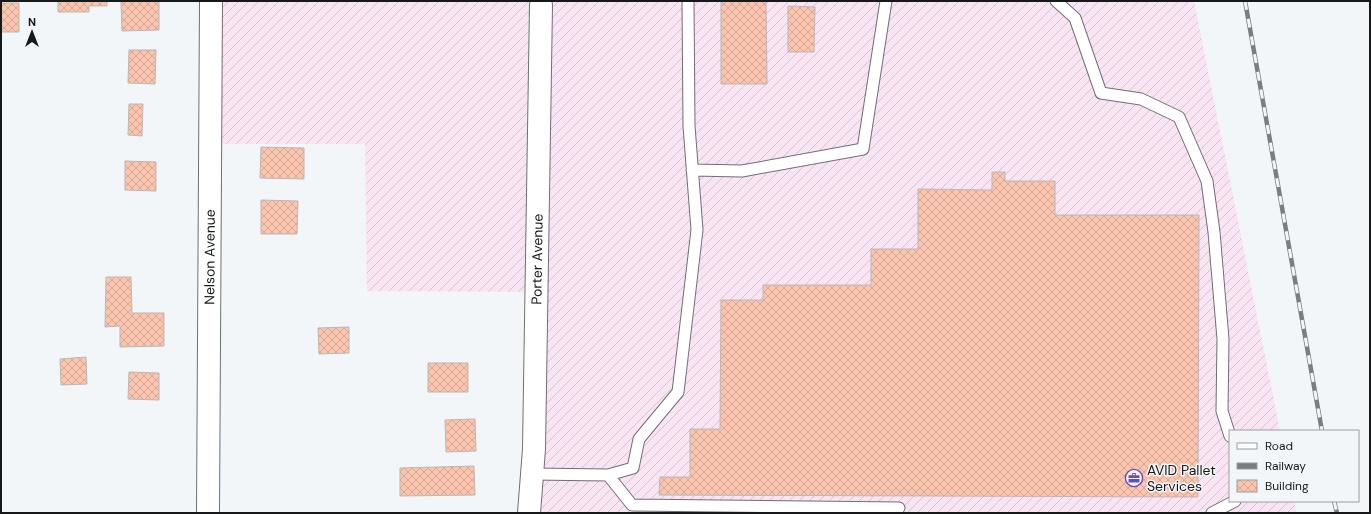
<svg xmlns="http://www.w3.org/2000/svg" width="1371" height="514" font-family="'DM Sans',sans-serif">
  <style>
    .industrial { fill: url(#industrial-furrows) }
    .building { fill: url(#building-cross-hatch); stroke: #bbb7b6 }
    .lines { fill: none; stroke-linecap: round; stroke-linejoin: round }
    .service-casing { stroke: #6e7072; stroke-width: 13 }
    .minor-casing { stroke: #6e7072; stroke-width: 24 }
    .service { stroke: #fff; stroke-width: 11 }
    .minor { stroke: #fff; stroke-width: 22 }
    .rail-casing { stroke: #7b7d7e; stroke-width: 4.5 }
    .rail { stroke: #f3f6f8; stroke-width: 3; stroke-dasharray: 9; stroke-linecap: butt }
    .labels { text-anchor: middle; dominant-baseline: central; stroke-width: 3; stroke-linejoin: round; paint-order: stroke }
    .street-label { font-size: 14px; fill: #171819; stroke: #f3f6f8 }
    .poi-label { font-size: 14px; fill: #171819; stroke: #f3f6f8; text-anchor: start }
  </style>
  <defs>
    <pattern id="industrial-furrows" width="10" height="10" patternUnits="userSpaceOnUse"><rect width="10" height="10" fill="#f9e4f3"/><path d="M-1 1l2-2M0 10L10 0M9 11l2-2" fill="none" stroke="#d5c3d0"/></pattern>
    <pattern id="building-cross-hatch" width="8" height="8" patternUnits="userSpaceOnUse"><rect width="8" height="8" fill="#fac5ae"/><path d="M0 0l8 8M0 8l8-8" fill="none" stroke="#d6a895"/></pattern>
  </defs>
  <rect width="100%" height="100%" fill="#f3f6f8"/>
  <path class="industrial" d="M222,1H1194L1280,431H1230V501H1294L1297,513H541L548,292L367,291L365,144H222Z"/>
  <path class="building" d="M58,1H107V6H89V12H58Z
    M121,1H159V30L122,31Z
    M721,1H766L767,84H721Z
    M1,3H19V32H1Z
    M788,6L815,7L814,52H788Z
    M129,50H156L155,84L128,83Z
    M129,104H143L142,136L128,135Z
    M261,147L304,148V179L260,178Z
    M125,161L156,162V191L125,190Z
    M992,172H1005V181H1055V215H1199L1198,497L659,495L660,477H690V429H720L721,300H763V285H871V249H918V189L992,190Z
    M261,200L298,201L297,234H261Z
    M106,277H131L132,313H164V346L120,347V326L105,327Z
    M349,327V353L319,354L318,328Z
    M86,357L87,384L61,385L60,359Z
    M428,363H468V392H428Z
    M129,372L159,373V400L128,399Z
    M475,419L476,451L446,452L445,420Z
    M474,466L475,495L400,496V468Z"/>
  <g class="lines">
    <defs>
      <path id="service" d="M1056,1L1075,18L1101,93L1141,99L1179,117L1207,181L1214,232L1223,339L1222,411L1230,436
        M692,170L742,171L863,149L886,1
        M532,474L608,475L633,468L639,439L678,392L697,230L689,126L688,1
        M608,475L632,505L899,508
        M1212,513L1235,501"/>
      <g id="minor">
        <path id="s1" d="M208,513L211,1"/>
        <path id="s2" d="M529,513L534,449L541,5"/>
      </g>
    </defs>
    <use href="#service" class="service-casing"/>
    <use href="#minor" class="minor-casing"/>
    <use href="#service" class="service"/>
    <use href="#minor" class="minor"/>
    <defs>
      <path id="rail" d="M1245,1L1322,431
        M1334,501L1337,513"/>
    </defs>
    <use href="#rail" class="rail-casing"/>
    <use href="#rail" class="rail"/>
  </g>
  <defs>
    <symbol id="office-ring" viewBox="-11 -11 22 22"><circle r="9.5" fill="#f3f6f8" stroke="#694ac3" stroke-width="1.5"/><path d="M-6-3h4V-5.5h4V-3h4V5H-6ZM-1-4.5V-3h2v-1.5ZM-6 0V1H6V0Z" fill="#694ac3"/></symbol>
  </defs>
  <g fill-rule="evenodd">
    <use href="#office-ring" x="1124" y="468" width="20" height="20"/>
  </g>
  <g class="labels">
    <g class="street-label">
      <text stroke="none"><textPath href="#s1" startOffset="256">Nelson Avenue</textPath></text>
      <text stroke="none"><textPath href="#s2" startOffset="254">Porter Avenue</textPath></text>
    </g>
    <g class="poi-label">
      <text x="1147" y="470">AVID Pallet<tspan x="1147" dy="16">Services</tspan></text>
    </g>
  </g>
  <rect width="1371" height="514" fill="none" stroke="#171819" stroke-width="4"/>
  <rect x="1229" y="430" width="130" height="72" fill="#f3f6f8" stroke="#9b9d9f"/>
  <rect x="1237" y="443" width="20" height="6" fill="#ffffff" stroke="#9b9d9f"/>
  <text x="1265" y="450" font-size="12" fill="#171819">Road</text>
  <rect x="1237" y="463" width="20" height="6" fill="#7b7d7e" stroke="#9b9d9f"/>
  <text x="1265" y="470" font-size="12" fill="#171819">Railway</text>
  <rect x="1237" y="480" width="20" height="12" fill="url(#building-cross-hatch)" stroke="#9b9d9f"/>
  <text x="1265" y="490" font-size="12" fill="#171819">Building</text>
  <g transform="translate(32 32)" stroke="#f3f6f8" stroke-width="3" paint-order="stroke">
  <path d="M0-3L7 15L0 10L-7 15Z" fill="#171819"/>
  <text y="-6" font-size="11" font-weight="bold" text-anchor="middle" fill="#171819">N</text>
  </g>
</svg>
